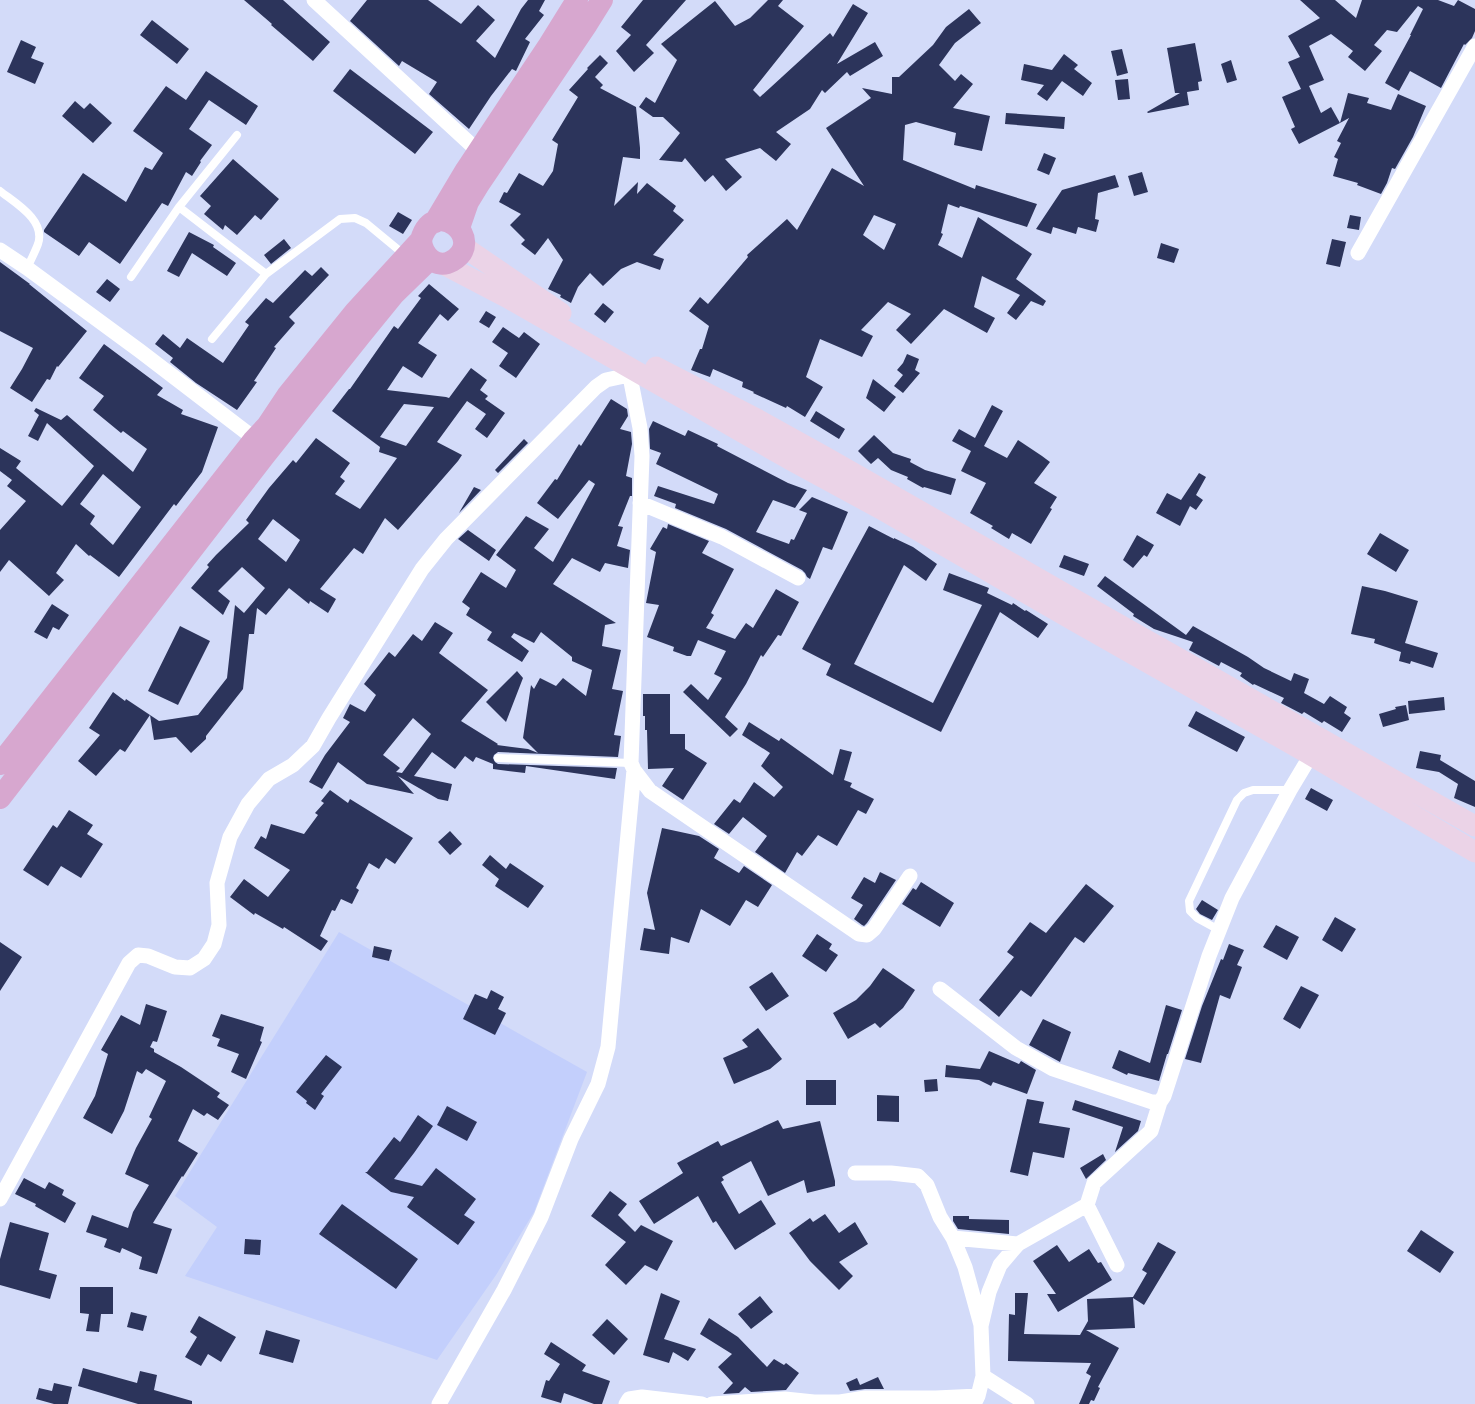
<svg xmlns="http://www.w3.org/2000/svg" width="1475" height="1404" font-family="Montserrat,sans-serif">
  <style>
    .built { fill: #c3cffc }
    .building { fill: #2c345b; fill-rule: evenodd }
    .lines { fill: none; stroke-linecap: round; stroke-linejoin: round }
    .lane { stroke: #fff; stroke-width: 8 }
    .street { stroke: #fff; stroke-width: 15 }
    .secondary { stroke: #ebd3e7; stroke-width: 21 }
    .primary { stroke: #d7a7cf; stroke-width: 22 }
  </style>
  <rect width="100%" height="100%" fill="#d3dbf9"/>
  <path class="built" d="M339,932L587,1072L534,1212L496,1275L437,1360L185,1276L217,1227L175,1196Z"/>
  <path class="building" d="M244,0H283L330,42L313,61L271,25L272,24Z
    M367,0H428L461,24L478,5L495,20L476,41L495,58L521,9L528,0H545L539,11L544,15L525,39L530,42L516,71L512,69L491,96L469,129L429,94L437,82L402,61L399,66L350,21Z
    M643,0H686L646,45L654,53L634,72L616,51L631,35L621,27Z
    M768,0H783L778,6L804,26L753,90L760,97L830,33L833,37L853,4L868,13L837,64L875,42L883,56L850,76L847,72L825,93L822,90L810,109L776,132L791,144L776,161L760,148L725,159L742,177L726,191L713,175L705,182L685,158L682,162L659,160L680,133L663,117H653L639,107L646,97L655,103L677,60L661,44L715,1L735,26L750,18Z
    M1300,0H1335L1356,18L1362,0H1438L1454,6L1458,0L1475,9V31L1472,38L1465,45L1464,44L1441,88L1410,71L1399,91L1385,83L1411,35H1410L1423,9L1418,6L1397,32L1387,30L1374,45L1382,51L1365,71L1348,57L1353,51L1331,34L1309,46L1324,80L1309,86L1321,113L1331,107L1340,123L1299,144L1291,129L1295,127L1282,97L1301,89L1288,62L1300,57L1288,36L1320,18Z
    M969,9L981,23L955,43L939,65L955,81L961,74L973,84L953,108L990,116L982,151L954,145L956,133L916,122L905,125L903,160L975,189L976,185L1037,204L1027,227L960,206L959,208L948,204L941,233L943,234L938,245L962,258L978,217L1032,254L1016,279L1046,301L1043,306L1031,301L1016,320L1007,313L1020,295L982,276L974,307L995,318L987,333L944,309L911,344L896,330L911,314L888,302L861,330L873,336L862,357L820,339L806,377L823,387L805,417L787,406L786,408L753,393L754,392L742,387L743,382L713,369L710,377L691,370L700,349H702L709,326L689,311L700,297L708,304L748,257L747,255L787,219L797,230L832,168L864,186L826,128L871,98L862,88L892,94V77H899L933,45L946,27ZM874,215L896,224L884,250L863,235Z
    M152,20L189,49L177,64L140,35Z
    M21,40L36,47L31,58L44,63L35,84L7,72Z
    M1195,43L1202,81L1198,82L1199,90L1187,92L1189,105L1148,113L1147,112L1180,93H1175L1167,48Z
    M1122,49L1128,73L1117,76L1111,51Z
    M1064,54L1078,65L1074,69L1092,83L1083,96L1062,81L1047,101L1037,94L1044,85L1021,80L1024,64L1052,70Z
    M600,55L608,63L595,77L603,85L600,88L636,107L640,148V159L623,157L614,206L638,182L637,194L647,183L676,206L673,211L684,220L653,255L664,259L660,270L637,262L621,269L603,286L590,273L578,287L571,303L560,297L561,295L548,289L563,260L548,238L535,255L521,244L525,240L510,225L521,214L499,202L504,192L507,193L519,173L543,186L553,171L558,144L552,140L578,97L569,90L588,69L587,68Z
    M1231,60L1237,80L1227,83L1221,64Z
    M350,69L433,132L415,154L333,91Z
    M206,71L258,106L246,125L209,100L189,129L212,145L200,161L201,162L192,176L186,172L168,206L162,203L120,264L89,242L79,256L44,232V230L83,173L126,202L145,167L152,170L163,153L133,131L166,86L186,100Z
    M1128,79L1130,99L1118,100L1115,80Z
    M1348,93L1369,98L1367,103L1391,110L1398,94L1426,106L1413,137L1395,169L1392,168L1387,183L1381,194L1357,185L1358,183L1333,176L1338,159L1334,157L1341,143L1337,141L1349,118L1340,123Z
    M75,101L84,109L90,103L112,123L93,143L62,116Z
    M1006,113L1065,117L1064,129L1005,124Z
    M1044,153L1056,158L1049,175L1037,170Z
    M233,159L279,199L261,220L255,215L237,235L225,225L223,230L204,214L211,206L200,196Z
    M1142,172L1148,192L1134,196L1128,176Z
    M1115,175L1119,187L1098,193L1095,219L1099,220L1096,232L1078,227L1076,234L1053,227L1051,234L1036,229L1062,190Z
    M398,212L412,220L403,234L389,226Z
    M1350,215L1361,217L1359,230L1347,228Z
    M189,232L214,245L213,247L236,263L227,276L192,253L179,277L167,271Z
    M284,239L291,248L271,264L264,255Z
    M1332,239L1346,242L1340,267L1326,264Z
    M1161,243L1179,249L1174,263L1157,258Z
    M0,262L30,284H29L87,331L58,367L57,366L50,380L47,379L32,402L10,388L22,369L33,348L0,331Z
    M321,267L329,275L289,317L295,323L274,347L276,348L254,381L257,382L237,410L196,383L170,362L173,358L155,344L163,334L180,348L187,338L223,363L249,325L245,322L266,298L273,303L305,270L312,276Z
    M107,279L120,289L110,302L96,292Z
    M429,284L459,309L448,321L440,314L418,343L437,355L422,378L403,366L387,390L446,397L449,398L471,368L487,380L480,390L488,396L485,399L505,413L487,438L475,429L486,414L467,401L437,442L462,455L458,461L398,530L385,518L363,554L354,548L320,589L336,599L328,613L310,601L309,604L289,588L266,615L257,608L254,634H249L243,689L206,736V739L191,753L176,737L154,740L150,715L125,752L120,749L96,776L78,761L100,735L89,728L113,692L125,701L126,699L159,721L198,715L227,678L235,605L244,613L265,588L242,567L218,591L230,601L223,615L191,588L209,567L207,565L216,555L249,523L246,520L269,488L293,460L296,463L316,438L350,463L340,477L345,481L335,494L360,509L397,458L379,452L380,447L332,411L349,389H350L394,326L398,329L421,298L418,296ZM404,404L434,407L406,446L380,437ZM273,519L300,540L286,562L258,539Z
    M603,303L614,312L605,323L594,314Z
    M486,311L496,317L489,328L479,322Z
    M503,327L519,338L524,332L540,344L516,378L499,366L508,353L492,342Z
    M104,344L163,388L157,395L183,410L181,414L218,427L202,472L176,506L174,504L119,577L90,555L89,556L76,544L56,573L64,580L49,596L9,560L0,572V530L26,501L7,486L12,480L0,471V448L21,461L16,468L62,506L94,466L47,423L38,441L28,436L39,415L34,411L36,408L61,420L67,415L133,472L147,449L123,431L121,433L93,410L104,396L79,378ZM103,474L141,507L113,545L90,524L95,516L80,504Z
    M907,354L919,359L915,370L920,373L903,393L894,386L903,375L897,370L903,363Z
    M873,379L896,397L884,412L866,398Z
    M611,399L627,409L628,416L620,429L631,432L632,444L626,476L632,478V496H630L618,526L623,527L617,546L630,550L628,568L605,563L600,572L572,558L553,584L616,623L605,625L602,646L621,650L612,689L623,691L614,735L621,736L618,757L498,752L494,755L493,758L495,762L498,764L617,768L615,779L526,766L525,773L493,769V764L476,757L473,762L465,756L455,769L432,752L414,776L452,784L448,801L438,799L398,776L414,794L367,784L338,762L322,789L309,782L325,755L350,722L343,718L350,704L365,712L376,695L364,684L389,652L395,657L413,634L422,641L435,622L453,633L439,653L488,690L461,721L498,744L497,745L528,749L538,753L523,738L531,685L534,689L540,678L556,686L563,678L586,696L592,670L572,661V657L541,632L534,643L514,633L511,637L529,651L522,662L487,640L492,632L466,615L470,608L462,602L481,572L506,588L516,570L496,555L526,516L549,529L534,548L553,562L595,484L589,480L558,519L537,503L555,479L557,480L579,444L581,446ZM413,718L431,734L402,773L396,772L400,768L383,755Z
    M992,405L1003,411L984,446L1007,458L1018,440L1042,456L1050,462L1034,483L1057,497L1050,508L1052,509L1031,544L1012,533L1009,539L991,528L993,526L970,513L986,483L961,471L971,451L952,441L959,429L975,438Z
    M816,411L845,429L839,439L810,421Z
    M653,421L685,436L688,430L718,444L717,446L788,483L807,490L795,508L773,500L756,532L789,544L791,539L794,540L807,513L799,510L812,497L848,512L832,550L823,547L810,579L807,577L805,573L802,570L726,529L675,508L676,504L654,496L658,486L714,504L718,494L656,464L661,453L650,449L649,429Z
    M874,435L893,453L911,459L910,462L925,470L956,479L951,495L924,487L923,488L907,479L908,477L891,470L878,458L871,464L858,451Z
    M524,439L528,443L498,473L495,470Z
    M1199,473L1206,477L1196,495L1203,500L1196,510L1190,506L1180,526L1156,513L1167,493L1181,500Z
    M474,487L481,490L459,513Z
    M668,524L709,541L702,553L734,569L711,613L714,615L706,628L735,639L746,623L753,628L776,589L799,602L781,636L778,635L763,657L761,655L746,684L725,717L738,729L730,737L683,692L691,684L708,700L722,678L714,674L726,651L698,640L691,656H687L673,651L674,647L647,637L659,605L646,603L656,552L650,549L663,527L667,529Z
    M869,526L894,539V538L913,547L937,564L926,581L904,565L854,664L933,703L982,605L943,590L949,573L989,588L987,593L1012,605L1013,603L1025,611L1026,610L1048,624L1038,638L1000,612L941,732L826,675L831,664L802,649Z
    M469,529L468,530L496,550L489,561L458,539Z
    M1380,533L1409,550L1396,572L1367,554Z
    M1137,535L1154,545L1147,557L1144,555L1133,568L1123,560Z
    M1064,555L1089,564L1084,576L1059,567Z
    M1105,576L1186,635L1193,626L1248,657L1264,668L1291,681L1294,673L1309,679L1304,693L1324,704L1330,696L1347,707L1344,713L1351,718L1342,732L1324,721L1322,723L1304,712L1302,714L1281,703L1284,698L1254,684L1253,685L1240,676L1242,673L1221,662L1219,666L1189,650L1193,642L1154,629L1133,616L1134,614L1097,586Z
    M1362,586L1385,591L1418,601L1405,643L1438,653L1433,668L1411,661L1410,664L1399,661L1401,652L1374,643L1375,639L1351,634Z
    M52,604L69,615L59,630L53,627L47,639L34,632Z
    M180,626L210,641L178,705L148,691Z
    M517,671L523,678L506,722L486,702Z
    M643,694H670V734H685V749L707,763L683,800L662,786L674,768L648,769L647,730H645V716H643Z
    M1444,697L1445,710L1409,714L1408,701Z
    M1406,705L1409,720L1383,727L1379,714L1396,709L1395,707Z
    M1196,711L1245,737L1237,752L1188,726Z
    M749,722L779,741L781,738L833,775L840,749L852,752L844,780L852,783L850,787L874,799L866,814L858,810L837,846L818,835L802,856L797,852L785,873L755,852L767,836L743,817L729,834L714,824L734,799L740,803L754,782L774,797L783,787L761,766L770,753L742,735Z
    M1420,751L1441,755L1440,760L1475,781V807L1454,798L1458,784L1439,772L1416,768Z
    M1311,788L1333,800L1327,811L1305,799Z
    M330,790L348,803L350,799L413,838L395,864L386,858L379,869L369,863L356,888L359,890L352,904L341,899L335,911L332,910L320,936L328,941L321,951L284,927L283,929L255,913L254,915L230,897L244,879L268,897L290,870L254,848L261,836L266,839L271,824L304,834L318,815L315,813L324,803L321,801Z
    M69,810L93,825L87,834L103,844L81,878L61,866L48,886L23,870L53,825L57,828Z
    M662,828L699,836L719,849L714,858L739,873L744,866L772,885L758,907L746,900L730,926L701,909L689,943L671,937L669,954L640,950L644,928L655,930L647,893Z
    M450,831L462,844L450,855L438,842Z
    M490,855L506,869L510,863L544,886L528,908L495,886L499,879L482,865Z
    M880,872L896,880L867,923L864,926L862,925L854,919L863,905L851,898L864,877L875,883Z
    M921,882L954,903L940,927L902,904L913,888L916,890Z
    M1086,884L1114,906L1084,943L1075,937L1031,997L1021,990L999,1017L979,1000L1014,957L1007,952L1030,922L1046,933Z
    M1202,900L1218,910L1212,920L1200,914L1196,909Z
    M1335,917L1356,929L1342,952L1322,940Z
    M1276,925L1299,937L1287,960L1263,947Z
    M817,934L832,944L829,949L838,955L826,972L802,956Z
    M0,942L22,957L0,991Z
    M1229,944L1244,950L1237,965L1242,967L1230,999L1220,995L1201,1063L1185,1059L1202,1006L1221,959L1223,960Z
    M374,946L392,950L389,961L372,957Z
    M883,968L915,990L903,1008L880,1028L875,1023L848,1039L833,1013L856,1000L870,986Z
    M772,972L789,996L766,1011L749,987Z
    M1301,986L1319,995L1300,1029L1283,1019Z
    M491,990L504,997L498,1009L506,1013L495,1035L463,1019L475,994L487,999Z
    M146,1004L167,1011L157,1042L153,1041L150,1047L154,1049V1052L181,1067L220,1093L217,1097L229,1105L218,1120L207,1113L204,1116L193,1109L178,1141L198,1153L183,1177L182,1176L153,1223L172,1229L157,1274L139,1269L142,1257L122,1248L120,1253L104,1247L107,1239L86,1232L92,1215L128,1228L133,1212L149,1185L125,1174L136,1148L152,1119L149,1117L166,1081L146,1069L142,1074L137,1071L124,1111L112,1134L83,1118L95,1096L108,1054L101,1050L121,1015L140,1025Z
    M1166,1005L1182,1010L1168,1054H1167L1159,1081L1128,1073L1127,1075L1112,1068L1119,1050L1150,1063Z
    M221,1014L264,1027L260,1041L262,1042L246,1079L231,1072L239,1054L217,1046L220,1039L212,1036Z
    M1043,1019L1071,1032L1060,1062L1029,1045Z
    M758,1028L782,1059L770,1069L734,1084L723,1058L748,1047L742,1040Z
    M989,1051L1019,1064L1021,1061L1036,1070L1027,1094L993,1082L991,1086L979,1080L945,1077L946,1065L980,1069Z
    M326,1055L342,1067L321,1094L324,1096L315,1110L306,1103L307,1101L296,1092Z
    M937,1079L938,1091L925,1092L924,1080Z
    M806,1080H836V1105H806Z
    M877,1095L899,1096V1122L877,1121Z
    M1027,1099L1044,1102L1039,1123L1070,1128L1064,1158L1033,1152L1028,1176L1010,1172Z
    M1075,1100L1141,1121L1138,1131L1115,1152L1123,1127L1072,1110Z
    M447,1106L477,1122L467,1141L437,1125Z
    M418,1115L433,1126L414,1153L394,1179L422,1186L436,1168L476,1199L464,1215L475,1222L458,1245L407,1207L414,1197L391,1192L365,1172H367L394,1137L400,1142Z
    M778,1120L783,1129L820,1121L835,1181V1186L807,1193L804,1180L768,1196L751,1161L722,1177L724,1180L721,1182L739,1214L761,1200L776,1224L735,1250L716,1221L713,1223L698,1196L654,1224L639,1201L683,1173L677,1163L718,1141L721,1146Z
    M1103,1154L1106,1160L1086,1179L1080,1168Z
    M24,1178L45,1189L49,1182L64,1190L62,1195L76,1203L65,1223L35,1206L36,1204L15,1194Z
    M610,1191L627,1204L618,1215L635,1232L641,1225L673,1241L657,1271L645,1265L626,1285L605,1265L626,1242L591,1216Z
    M342,1204L418,1259L396,1289L319,1234Z
    M825,1214L839,1233L855,1222L868,1244L839,1262L853,1276L839,1290L810,1261L789,1233L810,1218L813,1222Z
    M953,1216H969V1219L1009,1220V1234L958,1229L953,1221Z
    M10,1222L49,1233L39,1270L57,1275L50,1299L0,1285V1259Z
    M1421,1230L1454,1252L1440,1273L1407,1251Z
    M245,1239L261,1240L260,1255L244,1254Z
    M1158,1242L1176,1252L1144,1305L1133,1298L1135,1328L1086,1330L1119,1348L1098,1387L1100,1388L1094,1401L1091,1400L1089,1404H1079L1091,1376L1086,1373L1091,1363L1008,1361L1009,1314L1015,1315V1293H1028L1024,1334L1080,1335L1088,1321L1087,1299L1133,1297L1147,1273L1142,1270Z
    M1057,1245L1069,1262L1089,1249L1098,1263L1101,1262L1112,1280L1058,1312L1047,1294H1056L1033,1261Z
    M80,1287H113V1314H101L99,1332L86,1331L89,1314L80,1313Z
    M661,1293L680,1301L664,1339L696,1349L688,1361L673,1352L669,1363L643,1355Z
    M760,1296L773,1312L751,1329L738,1314Z
    M131,1312L147,1316L143,1331L127,1327Z
    M199,1316L236,1337L221,1362L208,1354L201,1366L185,1357L197,1337L190,1332Z
    M709,1318L738,1337L767,1367L774,1359L784,1365L786,1363L799,1373L786,1390L751,1392L745,1387L739,1393L723,1394L733,1383L718,1367L732,1354L700,1334Z
    M607,1319L628,1339L614,1355L592,1335Z
    M266,1330L300,1340L293,1363L259,1354Z
    M551,1342L586,1365L582,1371L610,1381L602,1404H594L564,1393L561,1403L541,1397L546,1380L549,1381L560,1364L544,1354Z
    M83,1368L137,1383L140,1371L157,1375L154,1390L192,1401V1404H138L78,1386Z
    M878,1377L884,1389H865L850,1391L846,1383L857,1378L860,1385Z
    M54,1383L72,1387L68,1404H54L36,1399L39,1388L52,1391Z"/>
  <g class="lines">
    <path class="lane" d="M0,191C15,203 46,220 38,244C35,252 31,260 27,268
      M179,207L266,274
      M131,277L179,207L237,135
      M212,339L266,274L340,219L355,218L366,223L406,256
      M498,758L631,763
      M1219,930L1197,918L1190,911L1189,901L1237,800L1244,793L1253,790H1290"/>
    <path class="street" d="M314,0L478,151
      M0,250L27,268L140,351L255,439
      M1358,253L1475,46
      M628,366L640,428L642,456L631,763L634,770L650,791L859,934L867,935L874,929L910,876
      M640,503L722,537L798,578
      M940,989L1016,1048L1053,1069L1152,1102H1160L1164,1096L1209,956L1232,898L1290,790L1311,755
      M855,1173H891L918,1176L927,1185L940,1217L953,1238L965,1267L981,1325
      M0,1199L129,963L138,955L148,956L175,967L190,968L204,959L214,944L219,925L217,883L230,837L248,804L269,779L293,765L313,746L329,718L422,569L446,539L596,387L606,380L629,375
      M1087,1205L1117,1265
      M953,1238L1018,1244
      M983,1376L1027,1404
      M439,1404L504,1290L541,1217L571,1139L598,1084L608,1047L634,770
      M626,1404L629,1399L642,1397L702,1404
      M712,1404L785,1399L814,1402H840L865,1398H936L978,1396
      M974,1404L978,1396L983,1376L981,1326L989,1292L1000,1265L1018,1244L1087,1205L1094,1183L1151,1131L1160,1102"/>
    <path class="secondary" d="M464,247L561,313
      M441,263L508,298L789,459L881,509L1071,619L1311,755L1475,852
      M656,367L755,418L825,457L1081,603L1475,826"/>
    <path class="primary" d="M435,222L466,170L549,45L577,0
      M459,228L468,202L479,184L587,24L602,0
      M0,764L253,441L267,426L287,396L355,312L421,240C434,194 488,240 452,261C436,270 422,255 421,240
      M0,798L265,455L360,336L394,294L430,259"/>
  </g>
</svg>
